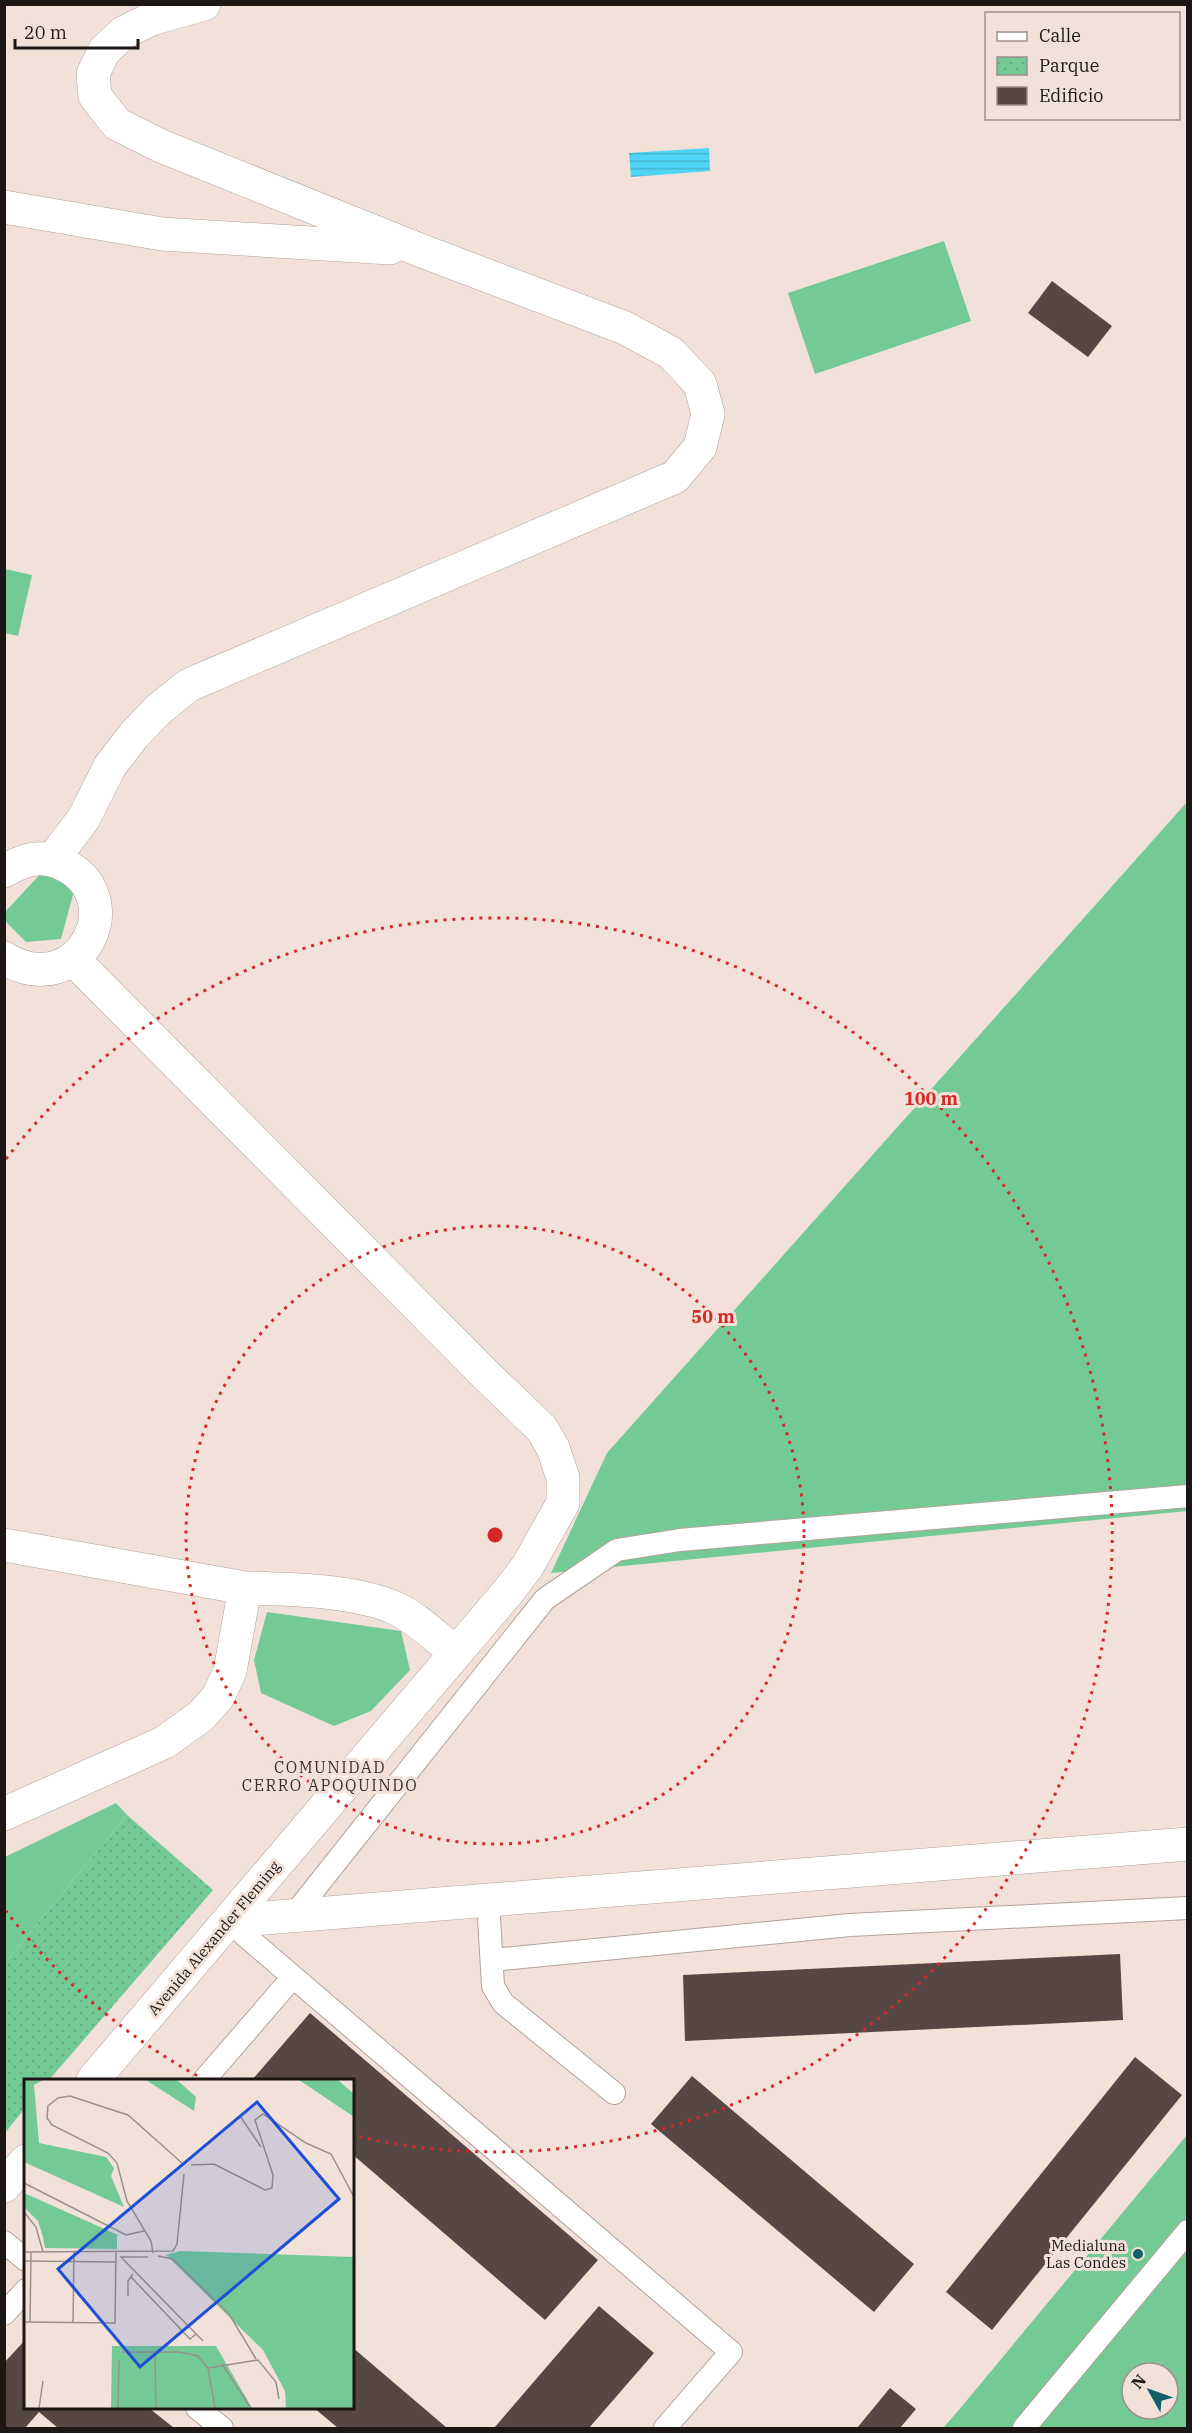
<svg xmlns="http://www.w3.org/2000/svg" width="1192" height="2433" font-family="'IBM Plex Serif',serif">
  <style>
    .green { fill: #74ca95; fill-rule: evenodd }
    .park { fill: url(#park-dots) }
    .water { fill: url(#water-rules) }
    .building { fill: #564744 }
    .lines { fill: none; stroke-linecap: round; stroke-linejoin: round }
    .lane-casing { stroke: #b1a39b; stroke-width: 24 }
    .street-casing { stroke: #b1a39b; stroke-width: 34 }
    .lane { stroke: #fff; stroke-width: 22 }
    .street { stroke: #fff; stroke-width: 33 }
    .ring { fill: none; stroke: #d62828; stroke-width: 3; stroke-dasharray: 3 6 }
    .poi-dot { fill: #106167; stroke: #f1e1d9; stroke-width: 2 }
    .labels { text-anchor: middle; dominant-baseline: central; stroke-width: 6; stroke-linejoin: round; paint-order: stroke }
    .street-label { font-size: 15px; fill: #1c1714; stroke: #f1e1d9 }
    .poi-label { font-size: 15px; fill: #1c1714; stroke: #f1e1d9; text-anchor: end }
    .neighbourhood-label { font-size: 16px; letter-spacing: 1.5px; fill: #3d322b; stroke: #f1e1d9 }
    .inset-road { fill: none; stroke: #9c908a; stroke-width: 1.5 }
    .view { fill: #1d4ed8; fill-opacity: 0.15; stroke: #1d4ed8; stroke-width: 3 }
    .inset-edge { fill: none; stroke: #1c1714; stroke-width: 3 }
    .centre { fill: #d62828; stroke: #f1e1d9; stroke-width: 3 }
    .ring-label { font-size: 18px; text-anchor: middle; font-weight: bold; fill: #d62828; stroke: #f1e1d9; stroke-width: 6; stroke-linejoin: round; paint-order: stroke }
  </style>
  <defs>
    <pattern id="park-dots" width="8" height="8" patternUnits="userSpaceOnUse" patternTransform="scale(1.5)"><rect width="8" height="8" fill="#74ca95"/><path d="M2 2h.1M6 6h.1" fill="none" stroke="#64ad80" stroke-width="1.8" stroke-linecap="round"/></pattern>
    <pattern id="water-rules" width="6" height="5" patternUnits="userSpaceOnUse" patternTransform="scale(1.5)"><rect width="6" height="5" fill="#4ed4f5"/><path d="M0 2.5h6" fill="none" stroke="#44b5d1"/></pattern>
  </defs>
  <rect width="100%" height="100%" fill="#f1e1d9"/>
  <path class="green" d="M944,241L971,321L815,374L788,293Z
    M5,569L32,575L18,636L5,633Z
    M1187,802V1511L551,1573L607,1453Z
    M47,867L74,891L61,939L26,942L5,921L4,913Z
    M267,1612L401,1631L410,1670L371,1711L334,1726L261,1693L254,1660Z
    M116,1803L127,1815L5,1963V1857Z
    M1187,2135V2428H943L958,2411ZM1132,2373H1168V2409H1132Z"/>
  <path class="park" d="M127,1815L213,1890L49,2080H26L25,2108L5,2133V1963Z"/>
  <path class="water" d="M709,148L710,171L631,177L629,153Z"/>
  <path class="building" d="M1052,281L1112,326L1088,357L1028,313Z
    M1120,1954L1123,2020L685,2041L683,1975Z
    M310,2013L598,2260L545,2320L352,2154V2080H252Z
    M1135,2057L1182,2095L992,2330L946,2292Z
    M692,2076L914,2264L874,2312L651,2124Z
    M599,2306L654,2353L589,2428H494Z
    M26,2339V2408H149L174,2428H58L39,2412L25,2428H4V2363Z
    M352,2347L447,2428H338L314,2408H352Z
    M890,2388L916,2409L900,2428H857Z"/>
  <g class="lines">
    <defs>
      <path id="lane" d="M488,1900L493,1986L503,2003L614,2093
        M293,1916L545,1599L617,1550L680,1540L1188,1496
        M228,1921L731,2352L665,2428
        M492,1960L850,1925L1188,1908
        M204,2080L293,1977
        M4,2242L26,2260
        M4,2314L26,2290
        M197,2408L222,2428
        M1024,2428L1188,2231"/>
      <path id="street" d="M4,207L162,234L390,248
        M53,859L84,818L110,766L134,735L159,709L189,685L675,477L700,447L708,414L700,384L671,353L625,328L417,249L161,146L117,124L95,96L93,74L104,51L123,33L151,19L204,4
        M4,871C23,860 40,854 60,863C134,894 81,1005 4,958
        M73,959L486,1375L542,1429L553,1448L563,1478V1503L527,1567L507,1593L93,2080
        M4,1545L245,1588C289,1589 357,1590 397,1609C418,1619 438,1639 456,1653
        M4,1814L165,1742L201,1716L218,1697L230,1671L245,1588
        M228,1921L1188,1844
        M4,2186L26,2161"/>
    </defs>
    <use href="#lane" class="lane-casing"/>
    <use href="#street" class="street-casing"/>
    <use href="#lane" class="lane"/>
    <use href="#street" class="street"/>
  </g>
  <g class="ring">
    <circle cx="495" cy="1535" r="309"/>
    <path d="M205 2080A617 617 0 0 1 6 1911M6 1159A617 617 0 1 1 356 2136"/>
  </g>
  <circle class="poi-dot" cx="1138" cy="2254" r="6"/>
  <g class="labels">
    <g class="street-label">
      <text transform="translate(214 1938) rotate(-50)">Avenida Alexander Fleming</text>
    </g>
    <g class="poi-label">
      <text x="1126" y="2245">Medialuna<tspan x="1126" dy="17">Las Condes</tspan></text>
    </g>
    <g class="neighbourhood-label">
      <text x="330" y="1767">COMUNIDAD<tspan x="330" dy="18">CERRO APOQUINDO</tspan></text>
    </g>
  </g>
  <g transform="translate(24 2079)">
    <rect width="330" height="330" fill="#f1e1d9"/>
    <path d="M275,1H314L330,15V38ZM0,114L94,156L93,158H19L14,142L0,128ZM156,172L330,178V329H262L261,312L239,271L142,176ZM88,267H192L228,329H87Z" fill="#74ca95"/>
    <path d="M0,1H19L10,6L15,64L82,78L90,89L87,97L100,128L0,83ZM122,1H153L172,18L170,32Z" fill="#74ca95"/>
    <path d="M19,158H93V170L21,169Z" fill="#74ca95"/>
    <path class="inset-road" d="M216,37L237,68M167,86L190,85L241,111L248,109L249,96L231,41L239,35L282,64L307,75L330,118M0,104L102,156L120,152M0,133L12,148L19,173M0,173L149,172L153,165L160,95M129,174L127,162L103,122L93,84L84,74L28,46L23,39L24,27L34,19L46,17L104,36L158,84M96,177L179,262M134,177L149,180L205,235L232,280M97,178H124M0,182L91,183M107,198L166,260L172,255M104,217V202L109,195M0,243L91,244L92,173M6,243L7,173M49,244L50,173M98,273H156L174,277L184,289L191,329M131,273L132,329M198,285L226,328M184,289L234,281L252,303L255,320M15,329L19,302M94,329L95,281"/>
    <path class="view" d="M233,23L315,120L116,288L34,190Z"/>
    <rect width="330" height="330" class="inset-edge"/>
  </g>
  <circle cx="495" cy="1535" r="9" class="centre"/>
  <g class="ring-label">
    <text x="931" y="1105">100 m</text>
    <text x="713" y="1323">50 m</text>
  </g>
  <rect width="1192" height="2433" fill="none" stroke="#1c1714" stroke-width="12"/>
  <rect x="985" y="12" width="195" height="108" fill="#f1e1d9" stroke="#9c908a" stroke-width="1.5"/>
  <rect x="997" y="32" width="30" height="9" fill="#ffffff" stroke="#9c908a" stroke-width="1.5"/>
  <text x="1039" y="42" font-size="18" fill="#1c1714">Calle</text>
  <rect x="997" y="57" width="30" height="18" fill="url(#park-dots)" stroke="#9c908a" stroke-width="1.5"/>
  <text x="1039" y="72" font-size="18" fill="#1c1714">Parque</text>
  <rect x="997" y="87" width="30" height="18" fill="#564744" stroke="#9c908a" stroke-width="1.5"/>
  <text x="1039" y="102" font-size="18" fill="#1c1714">Edificio</text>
  <g transform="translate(1150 2391) rotate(310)"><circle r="28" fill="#f1e1d9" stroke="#9c908a" stroke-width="1.5"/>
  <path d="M0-4.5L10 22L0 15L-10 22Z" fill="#106167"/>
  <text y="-9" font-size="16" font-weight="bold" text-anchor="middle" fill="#1c1714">N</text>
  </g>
  <path d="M15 39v9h123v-9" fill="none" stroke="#1c1714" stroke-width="3"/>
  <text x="24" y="39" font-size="18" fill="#1c1714" stroke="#f1e1d9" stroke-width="4.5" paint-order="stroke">20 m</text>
</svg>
